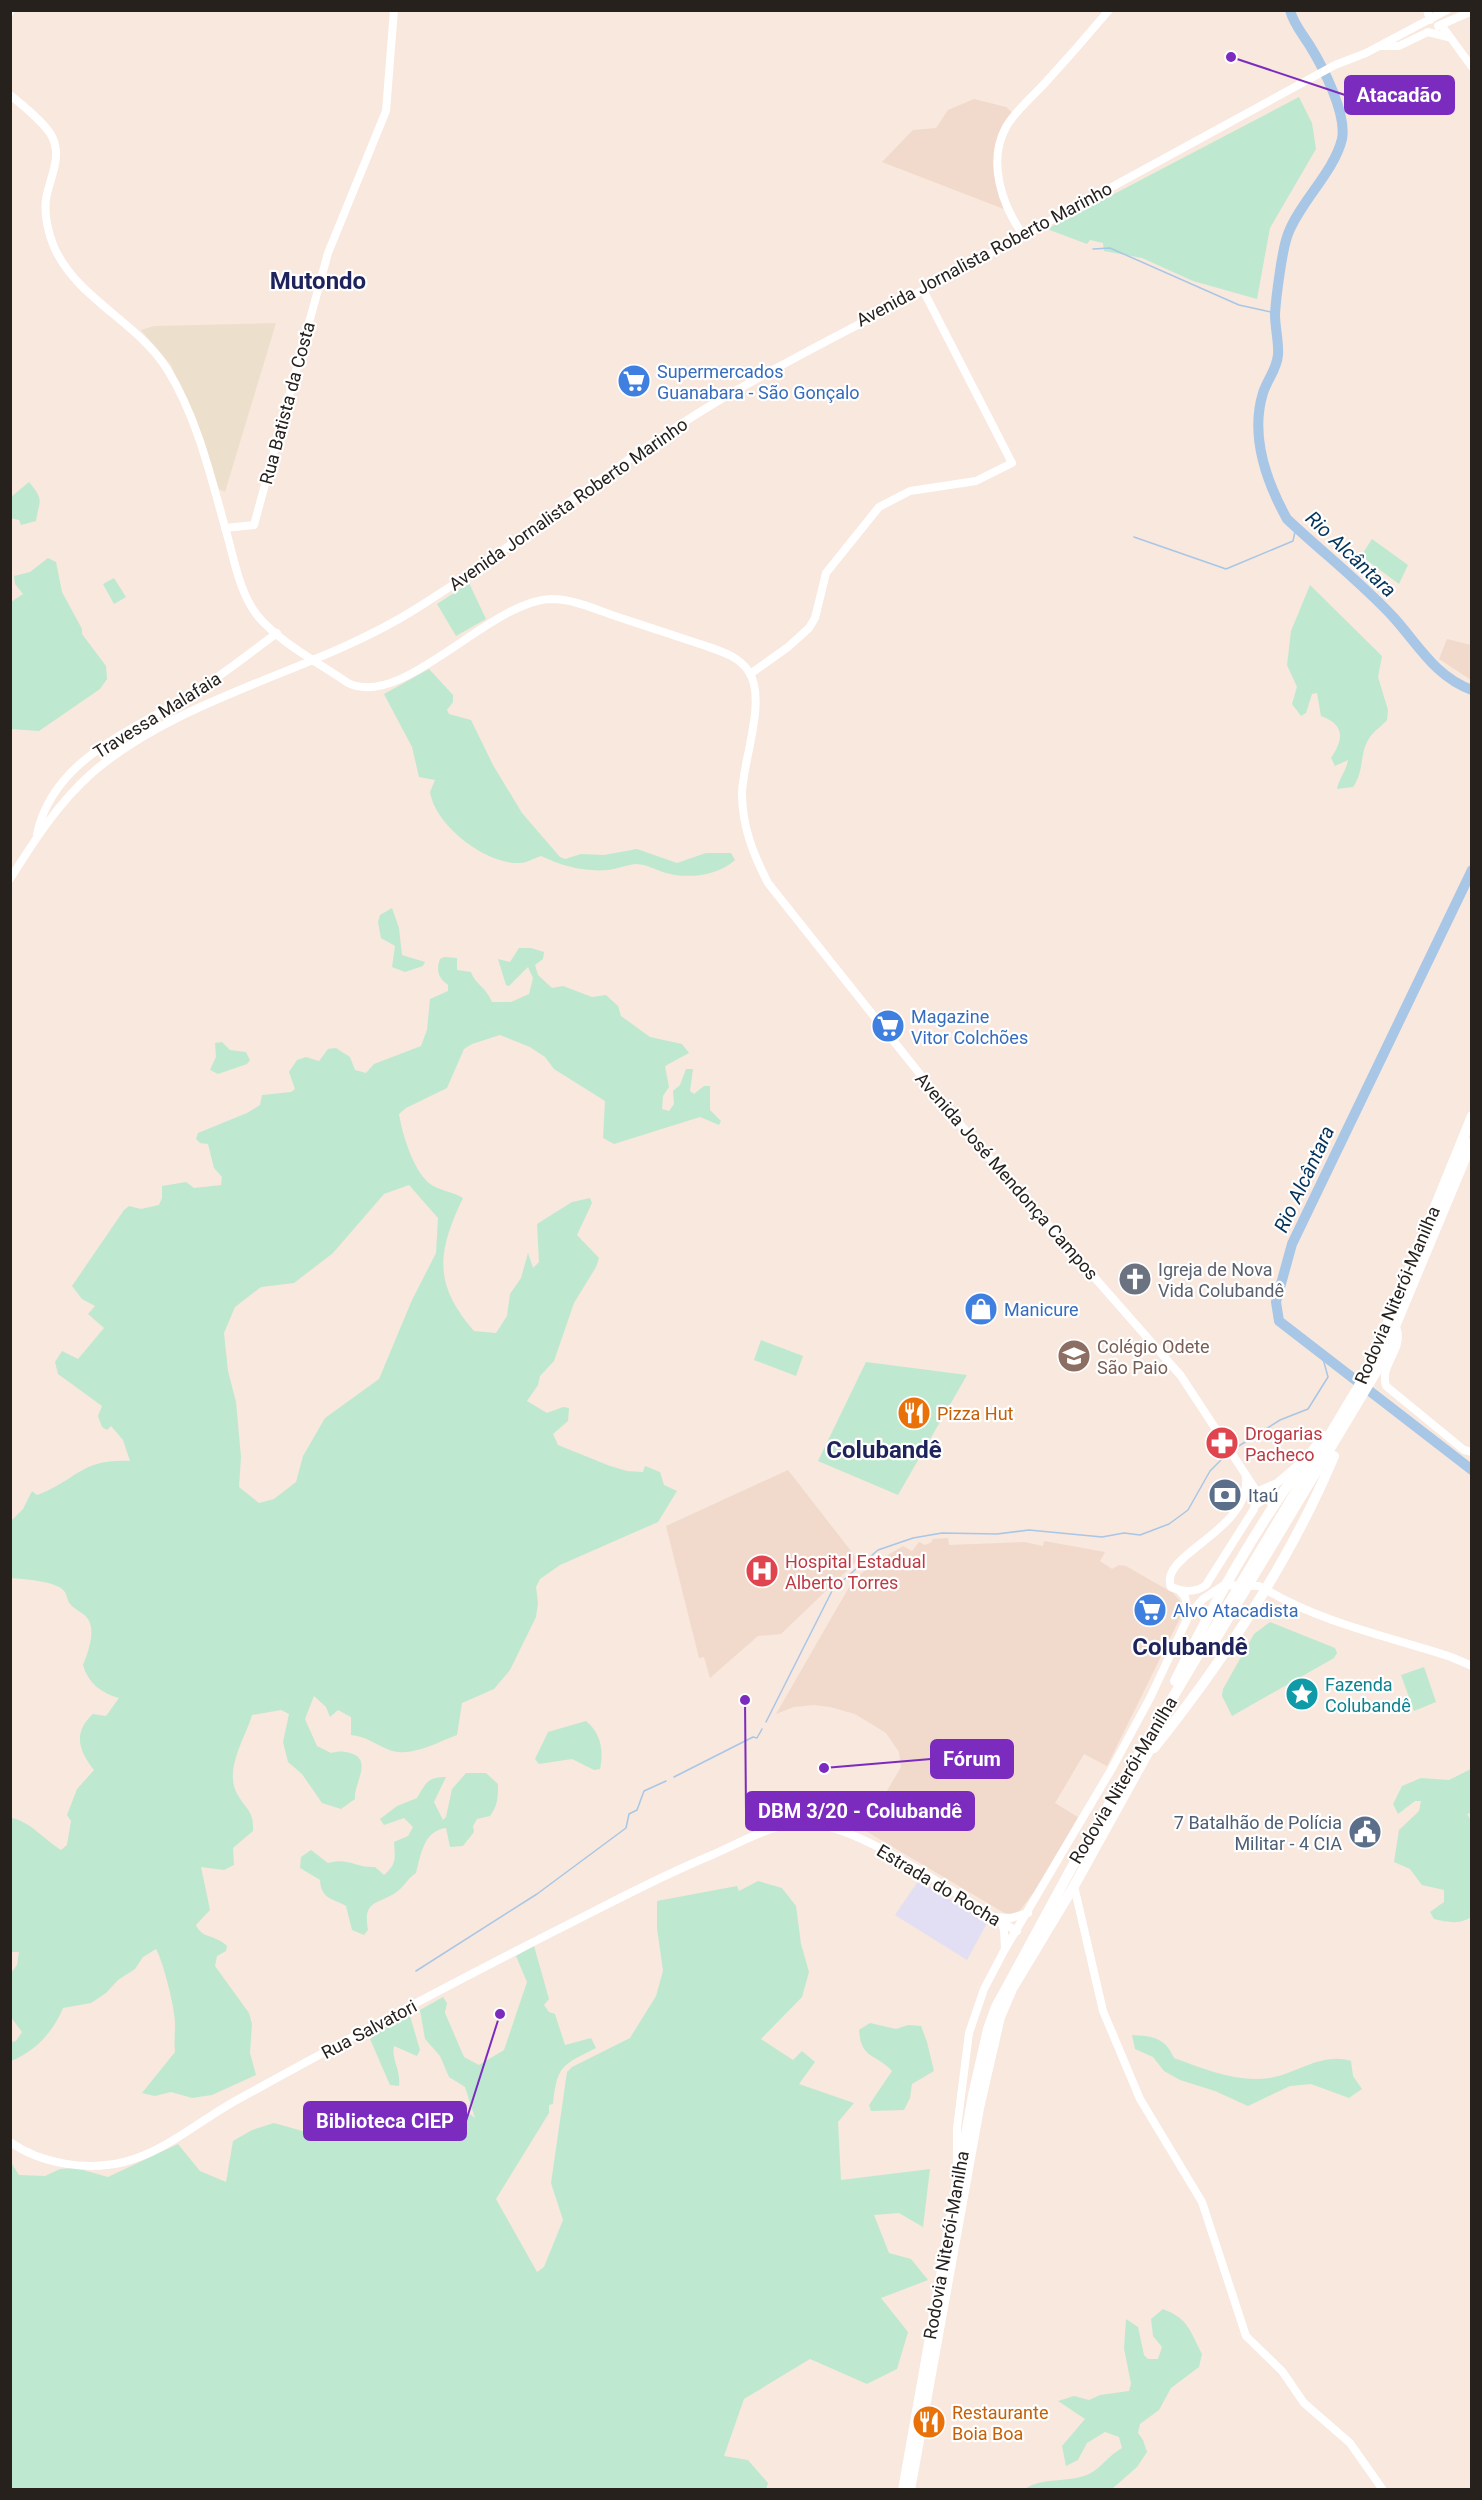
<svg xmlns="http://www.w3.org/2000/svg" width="1482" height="2500" font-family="Roboto,sans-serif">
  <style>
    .built { fill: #f1dacc }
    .industrial { fill: #ece0cc }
    .education { fill: #e2def4 }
    .green { fill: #bee9d0; fill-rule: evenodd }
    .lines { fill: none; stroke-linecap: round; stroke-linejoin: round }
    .stream { stroke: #a8c6e6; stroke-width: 1.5 }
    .river { stroke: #a8c6e6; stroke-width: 10 }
    .tertiary { stroke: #fff; stroke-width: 8 }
    .secondary { stroke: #fff; stroke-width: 8 }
    .trunk { stroke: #fff; stroke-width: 10 }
    .labels { text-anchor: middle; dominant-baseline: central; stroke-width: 4.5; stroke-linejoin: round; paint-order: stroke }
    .street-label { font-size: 18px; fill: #26211d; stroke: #fff }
    .shop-label { font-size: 18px; fill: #366cbe; stroke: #fff; text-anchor: start }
    .worship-label { font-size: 18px; fill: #5b616d; stroke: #fff; text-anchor: start }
    .education-label { font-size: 18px; fill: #785e54; stroke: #fff; text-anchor: start }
    .food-label { font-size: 18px; fill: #c56008; stroke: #fff; text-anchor: start }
    .health-label { font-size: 18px; fill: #be3a42; stroke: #fff; text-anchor: start }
    .service-label { font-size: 18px; fill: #4e5e75; stroke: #fff; text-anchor: start }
    .culture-label { font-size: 18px; fill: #0d838f; stroke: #fff; text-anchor: start }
    .water-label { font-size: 20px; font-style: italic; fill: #04335b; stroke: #fff }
    .district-label { font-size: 24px; font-weight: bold; fill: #1f235c; stroke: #fff }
    .leader { fill: none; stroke: #7b2cbf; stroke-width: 2 }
    .callout-dot { fill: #7b2cbf; stroke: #fff; stroke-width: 2 }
    .callout { fill: #7b2cbf; stroke: #7b2cbf; stroke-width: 2 }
    .callout-label { font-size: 20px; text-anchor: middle; font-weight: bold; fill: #fff }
  </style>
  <rect width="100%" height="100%" fill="#f8e8de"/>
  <path class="built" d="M974,99L1006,107L1016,116L1002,140L998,161L1009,211L882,162L913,130L936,128L948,110Z
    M1447,639L1471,645V680L1439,659Z
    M788,1470L858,1560L781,1634L758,1636L710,1678L704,1657L699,1658L666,1526Z
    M948,1538L949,1545L1024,1542L1043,1546L1044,1541L1105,1552L1100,1561L1112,1569L1119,1565L1126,1566L1173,1593L1182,1603V1614L1107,1766L1084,1754L1055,1803L1078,1817L1046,1876L1018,1913L1006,1914L864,1830L901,1767L899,1752L886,1733L855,1714L830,1707L814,1705L794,1707L776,1714L852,1582L871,1565L903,1546L912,1551L919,1542L925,1545L932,1542V1539Z"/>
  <path class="industrial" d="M276,323L225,492L217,488L190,407L171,365L141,330L154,326Z"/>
  <path class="education" d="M919,1880L987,1923L967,1960L895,1915Z"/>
  <path class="green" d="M1299,97L1312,123L1316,149L1270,228L1257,299L1193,281L1142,258L1104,251L1103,243L1090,240L1087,244L1047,229Z
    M29,482C45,501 39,500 36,521L21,525L19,520L11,518V497Z
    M1372,539L1408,565L1399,584L1361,556Z
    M48,558L56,562L62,592L82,629V634L106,666L107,679L100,689L39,731L11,729V602L23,594L15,584L14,576L30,572Z
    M114,578L126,597L114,604L103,584Z
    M469,583L486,619L456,636L437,604Z
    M1310,585L1382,656L1378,677L1388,710L1387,720C1382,726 1374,731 1370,737C1359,752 1365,770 1353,787L1337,789C1339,778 1346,772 1348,760L1335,766L1331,758C1343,740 1346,725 1321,716L1317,693L1312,694L1306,713L1301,716L1292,704L1297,687L1287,665L1291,631Z
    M429,669L453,695V702L447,710L449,714L471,720L493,765L522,813L560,857L565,859L581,854L604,855L637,849L677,863L706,853H731L735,860C718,876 688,879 666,873C655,870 647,864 635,864C626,865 617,869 608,870C585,872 562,866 541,856C534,858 527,863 520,863C487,865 435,826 430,792L435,780L419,777L412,747L384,694Z
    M392,908L399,928L402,955L425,962L423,966L405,972L392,967L395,946L381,938L378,922L380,915Z
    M519,948H531L544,952L543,959L535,965L538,975L552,988L563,986L592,997L606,995L618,1006L621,1016L650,1037L682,1044L689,1053L665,1066L669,1087L663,1096L662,1109L669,1111L674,1104L673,1091L680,1085L686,1069H693L690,1091L694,1094L704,1086H710V1110L721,1121L719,1125L700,1117L614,1144L603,1138L605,1101L554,1069L545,1057L530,1047L500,1035L472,1044L464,1049L447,1088L406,1108L399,1114C402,1133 413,1170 429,1183C437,1190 454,1192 463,1198C437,1252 433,1284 474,1331L496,1333L507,1316L510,1294L521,1278L528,1253L533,1268L539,1262L537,1224L572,1202L590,1198L592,1203L577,1235L599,1258L596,1267L574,1303L554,1361L540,1376L538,1385L527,1401L547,1413L563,1407L569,1408L568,1421L553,1434L558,1445L610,1466L627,1471L643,1472L645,1466L660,1472L664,1485L677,1491L658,1522L560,1565L540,1579L536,1587L538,1603L536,1617L510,1670L494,1689L462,1703L457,1735C435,1743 409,1759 387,1749C375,1744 365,1736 351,1735V1717L338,1710L330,1717L326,1707L314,1696L305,1719L317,1746L331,1753C339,1751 342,1751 350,1753C374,1759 353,1785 355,1799L341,1809L322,1803L302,1774L288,1762L283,1742L289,1714L281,1710L252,1715C245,1739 222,1772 239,1797C247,1810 254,1812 253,1831L233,1848L234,1865L224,1870L201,1867L210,1910L196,1925C202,1939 215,1934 227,1946L226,1951L217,1956L215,1966L249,2013L252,2024L250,2053L256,2075L212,2095L192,2098L171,2092L155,2096L142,2093L175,2052C174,2042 175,2033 175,2023C175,2008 163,1961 156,1949L143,1957L135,1969L118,1980L106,1993L91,2003L63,2008C53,2032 36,2051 11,2061V2042L16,2041L22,2032L10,2016L11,1973L17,1965L19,1952H11V1818C28,1820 45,1840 61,1850L67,1845L71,1821L67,1815L77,1789L94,1770C78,1750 73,1732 93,1714L106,1716L119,1698C101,1693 88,1683 83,1665C88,1652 96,1632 88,1619C83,1612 75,1610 70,1604C67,1600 67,1594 64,1591C57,1581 23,1579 11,1578V1521L23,1509L32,1491L37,1495C76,1481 81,1458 130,1461L123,1440L111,1426L107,1430L102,1427L98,1416L102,1406L58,1374L55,1362L62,1351L78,1359L104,1328L88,1314L95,1306L82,1299L72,1286L124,1210L129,1206L141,1209L159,1205L162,1198V1186L186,1182L194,1188L221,1185L222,1177L214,1168L208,1144L200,1143L196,1139L198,1133L247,1113L260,1105L262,1095L291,1092L295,1089L289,1072L297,1060L306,1057L319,1061L328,1049L336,1048L350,1057L355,1070L366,1073L374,1064L421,1046L427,1030L430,999L448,991V985C438,978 436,970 440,959L444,957L457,958V970L471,972C475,984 486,987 492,1002H511L529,994L533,978L528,967L509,986L506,985L498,959L510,962ZM409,1185L438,1218L436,1253L412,1300L379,1379L325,1418L303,1456L296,1482L274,1499L259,1503L239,1487L241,1457L236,1402L228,1371L224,1333L235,1307L261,1287L294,1283L333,1253L384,1194Z
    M222,1042L230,1050L246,1052L250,1060L247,1064L218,1074L210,1070L216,1057L215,1043Z
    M761,1340L803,1356L796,1376L754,1360Z
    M866,1362L967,1375L898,1495L818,1461Z
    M1270,1622L1335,1648L1337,1653L1334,1658L1232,1716L1222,1696L1223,1689L1254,1634Z
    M1424,1667L1436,1702L1414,1711L1401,1675Z
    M586,1721C601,1733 604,1751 600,1769L594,1770L572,1759L539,1764L535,1759L548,1732Z
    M1471,1769V1813L1467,1814L1472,1822L1471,1917C1459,1925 1448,1922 1434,1919L1430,1912L1444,1902V1890L1422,1885L1410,1869L1394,1862L1399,1830L1419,1811L1421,1801H1415L1398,1814L1393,1804L1402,1786L1421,1778L1449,1780Z
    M466,1773H486L498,1784C498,1797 498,1805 490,1816L477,1819L473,1826L474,1832L463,1846L450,1847L446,1828C423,1831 421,1855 416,1873C408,1878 406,1884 399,1890C380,1906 362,1897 368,1930L364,1935L352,1930L346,1906C332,1898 321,1899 320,1880L300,1868L301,1857L311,1850L328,1863C348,1857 356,1868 375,1867L384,1875C397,1864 395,1858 394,1842L408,1836L413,1827L404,1818L384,1825L380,1819L397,1806L417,1798C426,1783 427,1777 446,1777L434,1802L443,1820L446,1817L452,1789Z
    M758,1881L782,1888L796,1906L801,1944L809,1972L802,1997L761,2039L793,2060L802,2051L815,2062L799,2084L854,2103L838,2122L841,2180L930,2169L923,2227L899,2213L874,2215L889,2253L911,2259L928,2280L881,2298L908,2332L897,2369L867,2384L810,2359L744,2399L724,2456L748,2460L768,2483L766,2489H11L10,2161L19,2175L45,2176L60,2169L76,2168L108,2177L178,2144L200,2171L226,2182L233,2141L252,2130L274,2123L317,2135L381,2118L406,2116L413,2111L454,2102L475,2118L465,2087L449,2077L440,2056L425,2039L420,2010L443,1997L447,2003L445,2013L464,2057L479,2065L504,2050L527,1982L516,1956L534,1946L549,1999L544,2005L549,2012L555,2014L565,2045L591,2038L596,2048C563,2065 557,2064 553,2104L549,2105V2113L496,2199L537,2272L544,2267L563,2220L551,2183L567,2072L572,2067L630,2038L656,1996L663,1971L657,1928V1901L737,1886L739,1891Z
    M403,2015L410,2016L420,2050L417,2056L394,2046C391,2059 401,2070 399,2086L390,2085L370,2039L384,2026Z
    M870,2023L896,2029L908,2025L921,2026L927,2042L934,2071L912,2084L910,2098L904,2110L871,2111L869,2105L892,2071C876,2053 861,2060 859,2030Z
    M1132,2035C1154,2036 1165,2038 1174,2058C1204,2069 1237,2083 1270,2078C1298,2073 1322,2052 1351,2061L1353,2076L1362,2089L1349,2098L1311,2084L1290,2086L1248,2106L1215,2091L1180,2080L1164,2071L1153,2057L1135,2049Z
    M1163,2309C1189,2319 1190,2331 1202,2354L1199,2367L1171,2388L1159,2410L1140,2424L1138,2433L1143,2440L1147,2452L1137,2467L1112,2489H1025C1041,2477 1070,2483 1089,2474C1100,2469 1109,2455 1122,2448L1119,2437L1105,2432L1087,2443L1078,2460L1066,2466L1062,2446L1085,2419L1058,2401L1074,2396L1089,2400L1100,2395L1129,2391L1131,2384L1124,2348L1126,2319L1138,2327L1144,2355L1148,2359H1158L1162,2347L1153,2336L1151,2319Z"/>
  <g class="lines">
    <path class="stream" d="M1093,249L1110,248L1239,305L1275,313
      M1134,537L1226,569L1293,541L1296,527
      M1234,1449L1280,1420L1308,1409L1328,1377L1322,1355
      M766,1722L833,1589L878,1550L913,1538L942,1533L997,1534L1029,1530L1102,1537L1124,1533L1140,1535L1169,1524L1188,1510L1210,1471L1228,1453
      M674,1777L753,1737L757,1738L762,1729
      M416,1971L537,1894L626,1828L629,1814L637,1810L644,1791L666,1781"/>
    <path class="river" d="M1290,10C1293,23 1303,35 1310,46C1323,67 1347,114 1342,139C1334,172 1300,202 1288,234C1282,249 1276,298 1275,314C1275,328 1279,342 1278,355C1277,369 1267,380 1263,393C1250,435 1266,481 1287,519C1322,552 1362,583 1395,619C1419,646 1436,677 1472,690
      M1472,870L1292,1244L1276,1302L1279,1321L1472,1470"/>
    <path class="tertiary" d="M225,528L254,525L328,253L386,111L394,10
      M750,674L788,647L809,628L815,618L826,573L879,507L910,491L976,481L1012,463L923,290
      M1396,1327C1405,1349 1379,1364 1386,1386L1464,1450L1472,1452
      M1265,1589C1321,1623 1390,1637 1451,1657L1472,1666
      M1074,1886L1103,2011L1140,2099L1202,2202L1246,2336L1282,2371L1304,2403L1350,2443L1383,2490
      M10,2142C41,2164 87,2171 124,2162C165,2152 200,2120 237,2100C342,2042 448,1985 555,1931C607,1905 658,1877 712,1855C742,1842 774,1822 808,1823C864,1826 964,1901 1017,1931"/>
    <path class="secondary" d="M1427,10L1430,20
      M10,12L11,10
      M1438,26L1472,11
      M1442,26L1472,67
      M1381,46H1399L1428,32L1448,37
      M10,95C24,106 40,119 50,133C64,155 50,176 46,199C44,214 48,233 54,247C77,299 138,322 167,369C197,417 211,477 226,531C234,558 239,592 257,615C281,644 318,662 348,683C403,710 489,601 551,599C572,599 593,608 612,615C643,625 673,635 703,645C720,651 739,656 749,672C767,700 743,760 742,793C742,826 753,854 768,883L958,1122L1181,1376L1257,1492L1254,1509L1206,1585C1196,1593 1182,1592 1171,1587C1158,1554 1251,1531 1246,1477
      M1023,235C1002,205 987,162 1006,127C1015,111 1033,96 1045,83C1067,59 1088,35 1109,10
      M37,834C53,760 129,732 187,697C219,678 247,655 277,633
      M10,879C34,841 58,803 92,773C181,696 315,672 414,610C517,546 609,467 713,404C783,362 856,327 927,288C1063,213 1199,139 1335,65L1366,53L1447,10
      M1254,1493L1277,1483L1298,1465
      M1257,1504L1266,1498L1274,1506
      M1180,1591L1185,1597L1189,1615
      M993,1917L1011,1918L1028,1913
      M1001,1921L1004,1930L1005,1949
      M957,2165V2128L969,2033L984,1989L1005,1949L1111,1770L1150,1698L1189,1615L1203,1599L1224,1585L1259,1586L1265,1589"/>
    <path class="trunk" d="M1211,1647L1376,1372L1472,1142
      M1175,1681C1218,1595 1265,1511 1324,1436
      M1154,1748C1224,1660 1290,1561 1334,1456
      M903,2490L973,2095L988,2029L996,2007L1078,1856L1369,1369L1472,1116
      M910,2490L979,2108L1000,2017L1012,1989L1074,1886L1155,1740"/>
  </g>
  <defs>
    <symbol id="supermarket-disc" viewBox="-11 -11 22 22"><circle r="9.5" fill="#3f7fe0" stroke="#fff"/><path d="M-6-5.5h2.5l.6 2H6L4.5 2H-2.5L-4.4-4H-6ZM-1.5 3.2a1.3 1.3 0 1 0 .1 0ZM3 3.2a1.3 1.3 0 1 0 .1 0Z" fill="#fff"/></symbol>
    <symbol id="church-disc" viewBox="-11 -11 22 22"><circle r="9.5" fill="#6b7280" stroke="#fff"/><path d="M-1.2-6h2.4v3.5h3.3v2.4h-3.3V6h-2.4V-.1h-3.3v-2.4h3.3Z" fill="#fff"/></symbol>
    <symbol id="shop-disc" viewBox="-11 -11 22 22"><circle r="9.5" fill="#3f7fe0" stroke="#fff"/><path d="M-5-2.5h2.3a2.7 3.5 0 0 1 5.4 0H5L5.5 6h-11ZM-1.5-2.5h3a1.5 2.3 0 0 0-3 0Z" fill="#fff"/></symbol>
    <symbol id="school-disc" viewBox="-11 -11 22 22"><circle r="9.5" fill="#8d6e63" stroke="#fff"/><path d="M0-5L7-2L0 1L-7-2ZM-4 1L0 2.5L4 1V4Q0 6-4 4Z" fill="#fff"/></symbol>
    <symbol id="restaurant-disc" viewBox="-11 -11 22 22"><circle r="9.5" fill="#e8710a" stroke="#fff"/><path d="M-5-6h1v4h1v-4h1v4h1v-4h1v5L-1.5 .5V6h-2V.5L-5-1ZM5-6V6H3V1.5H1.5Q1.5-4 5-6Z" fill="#fff"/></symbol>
    <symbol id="pharmacy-disc" viewBox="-11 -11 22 22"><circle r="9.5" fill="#e0444e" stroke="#fff"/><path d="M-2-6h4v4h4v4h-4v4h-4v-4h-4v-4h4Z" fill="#fff"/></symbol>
    <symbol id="bank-disc" viewBox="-11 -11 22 22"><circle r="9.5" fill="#5c6f8a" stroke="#fff"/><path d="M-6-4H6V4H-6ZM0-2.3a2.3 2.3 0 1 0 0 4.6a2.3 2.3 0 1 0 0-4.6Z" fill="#fff"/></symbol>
    <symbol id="hospital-disc" viewBox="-11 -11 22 22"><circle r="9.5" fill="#e0444e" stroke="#fff"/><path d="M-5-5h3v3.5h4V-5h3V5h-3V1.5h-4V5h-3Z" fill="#fff"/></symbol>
    <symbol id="sight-disc" viewBox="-11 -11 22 22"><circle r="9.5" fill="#0f9aa8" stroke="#fff"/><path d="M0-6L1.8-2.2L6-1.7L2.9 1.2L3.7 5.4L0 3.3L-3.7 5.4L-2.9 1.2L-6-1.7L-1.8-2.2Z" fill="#fff"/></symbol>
    <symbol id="civic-disc" viewBox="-11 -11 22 22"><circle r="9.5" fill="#5c6f8a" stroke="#fff"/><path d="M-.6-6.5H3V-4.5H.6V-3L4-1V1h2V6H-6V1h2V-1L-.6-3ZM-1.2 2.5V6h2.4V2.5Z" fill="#fff"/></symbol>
  </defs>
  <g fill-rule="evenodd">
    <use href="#supermarket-disc" x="615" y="362" width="38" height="38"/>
    <use href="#supermarket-disc" x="869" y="1007" width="38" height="38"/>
    <use href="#church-disc" x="1116" y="1260" width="38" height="38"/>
    <use href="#shop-disc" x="962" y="1290" width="38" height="38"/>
    <use href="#school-disc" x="1055" y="1337" width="38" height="38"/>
    <use href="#restaurant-disc" x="895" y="1394" width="38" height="38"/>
    <use href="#pharmacy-disc" x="1203" y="1424" width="38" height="38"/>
    <use href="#bank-disc" x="1206" y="1476" width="38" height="38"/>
    <use href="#hospital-disc" x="743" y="1552" width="38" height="38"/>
    <use href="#supermarket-disc" x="1131" y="1591" width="38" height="38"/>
    <use href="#sight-disc" x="1283" y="1675" width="38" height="38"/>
    <use href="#civic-disc" x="1346" y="1813" width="38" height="38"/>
    <use href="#restaurant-disc" x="910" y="2403" width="38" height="38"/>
  </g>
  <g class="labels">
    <g class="street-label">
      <text transform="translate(984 254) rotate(-28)">Avenida Jornalista Roberto Marinho</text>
      <text transform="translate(287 403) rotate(-75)">Rua Batista da Costa</text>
      <text transform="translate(568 504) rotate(-35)">Avenida Jornalista Roberto Marinho</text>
      <text transform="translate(157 715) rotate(-32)">Travessa Malafaia</text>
      <text transform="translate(1007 1176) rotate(49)">Avenida José Mendonça Campos</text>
      <text transform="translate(1397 1295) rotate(-67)">Rodovia Niterói-Manilha</text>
      <text transform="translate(1123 1780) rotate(-59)">Rodovia Niterói-Manilha</text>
      <text transform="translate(939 1885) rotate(31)">Estrada do Rocha</text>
      <text transform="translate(369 2029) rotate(-28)">Rua Salvatori</text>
      <text transform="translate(946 2245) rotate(-80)">Rodovia Niterói-Manilha</text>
    </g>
    <g class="shop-label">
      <text x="657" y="371">Supermercados<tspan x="657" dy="21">Guanabara - São Gonçalo</tspan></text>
      <text x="911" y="1016">Magazine<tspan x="911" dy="21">Vitor Colchões</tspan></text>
      <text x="1004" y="1309">Manicure</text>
      <text x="1173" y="1610">Alvo Atacadista</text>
    </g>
    <g class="worship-label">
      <text x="1158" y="1269">Igreja de Nova<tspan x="1158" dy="21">Vida Colubandê</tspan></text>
    </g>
    <g class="education-label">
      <text x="1097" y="1346">Colégio Odete<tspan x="1097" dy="21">São Paio</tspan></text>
    </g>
    <g class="food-label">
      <text x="937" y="1413">Pizza Hut</text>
      <text x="952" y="2412">Restaurante<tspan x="952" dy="21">Boia Boa</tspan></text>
    </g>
    <g class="health-label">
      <text x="1245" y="1433">Drogarias<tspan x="1245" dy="21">Pacheco</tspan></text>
      <text x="785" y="1561">Hospital Estadual<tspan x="785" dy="21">Alberto Torres</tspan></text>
    </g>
    <g class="service-label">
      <text x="1248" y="1495">Itaú</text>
      <text x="1342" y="1822" text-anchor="end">7 Batalhão de Polícia<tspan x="1342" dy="21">Militar - 4 CIA</tspan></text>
    </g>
    <g class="culture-label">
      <text x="1325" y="1684">Fazenda<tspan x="1325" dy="21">Colubandê</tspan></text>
    </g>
    <g class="water-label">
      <text transform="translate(1351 554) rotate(43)">Rio Alcântara</text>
      <text transform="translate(1304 1179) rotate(-65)">Rio Alcântara</text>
    </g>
    <g class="district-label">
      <text x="318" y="281">Mutondo</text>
      <text x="884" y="1450">Colubandê</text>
      <text x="1190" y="1647">Colubandê</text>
    </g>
  </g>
  <path class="leader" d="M1231 57L1345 95M824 1768L931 1759M745 1700L746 1811M500 2014L466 2121"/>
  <g class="callout-dot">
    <circle cx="1231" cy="57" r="6"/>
    <circle cx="824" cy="1768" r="6"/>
    <circle cx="745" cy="1700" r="6"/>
    <circle cx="500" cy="2014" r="6"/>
  </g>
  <g class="callout">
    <rect x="1345" y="76" width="109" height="38" rx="6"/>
    <rect x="931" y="1740" width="82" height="38" rx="6"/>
    <rect x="746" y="1792" width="228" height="38" rx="6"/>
    <rect x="304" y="2102" width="162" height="38" rx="6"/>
  </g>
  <g class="callout-label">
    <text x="1399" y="102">Atacadão</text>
    <text x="972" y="1766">Fórum</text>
    <text x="860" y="1818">DBM 3/20 - Colubandê</text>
    <text x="385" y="2128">Biblioteca CIEP</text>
  </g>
  <rect width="1482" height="2500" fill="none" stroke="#26211d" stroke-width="24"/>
</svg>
